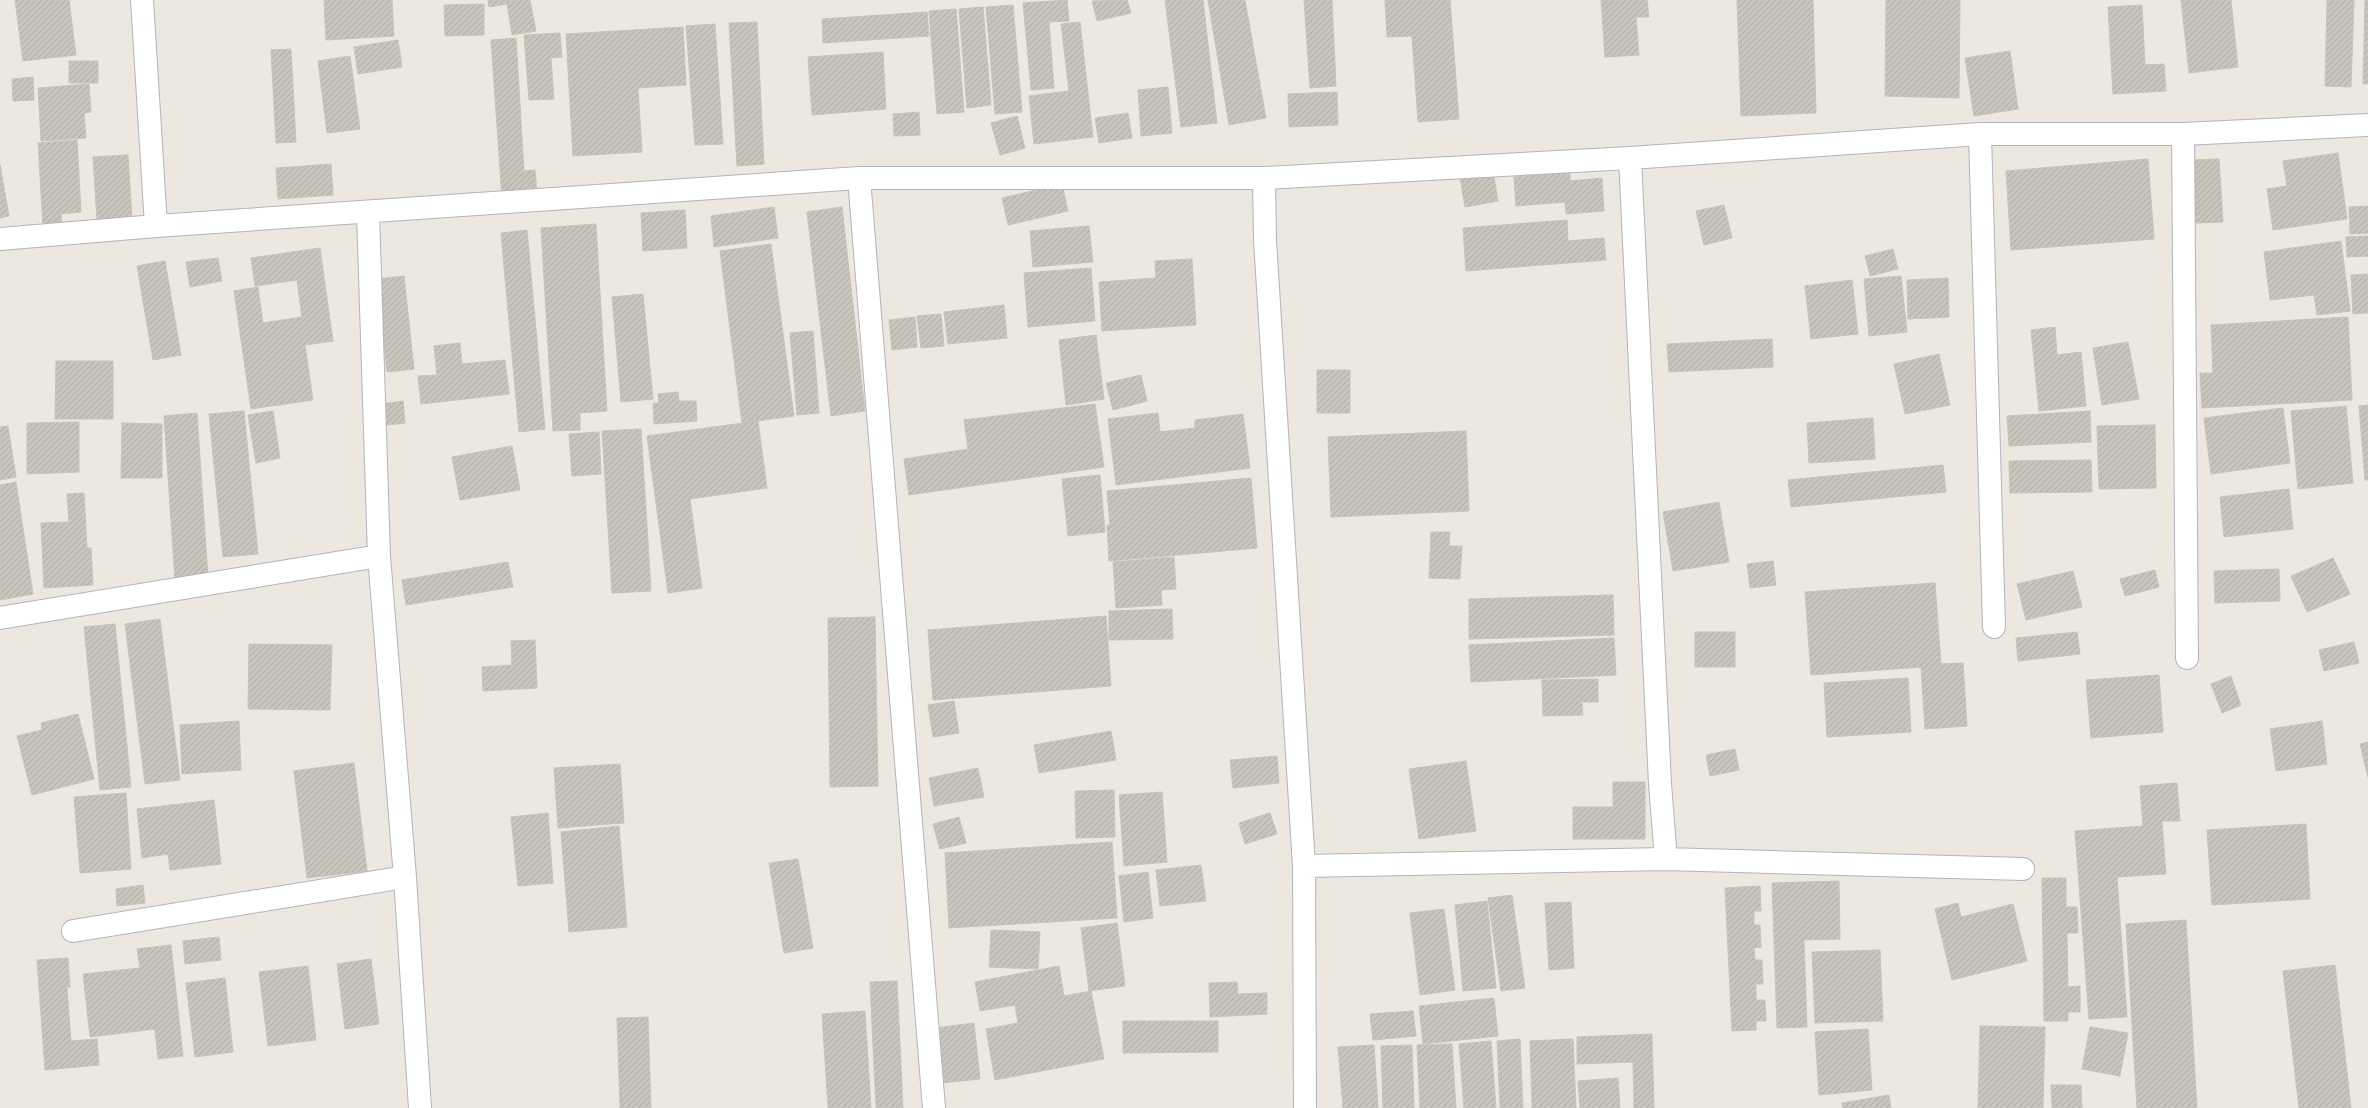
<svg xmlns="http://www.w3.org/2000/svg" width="2368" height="1108" font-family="Figtree,sans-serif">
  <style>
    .building { fill: url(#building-hatch); stroke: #c7c3b8 }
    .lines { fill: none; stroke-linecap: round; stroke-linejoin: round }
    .minor-casing { stroke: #b2b4be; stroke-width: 24 }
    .minor { stroke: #fff; stroke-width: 22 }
  </style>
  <defs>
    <pattern id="building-hatch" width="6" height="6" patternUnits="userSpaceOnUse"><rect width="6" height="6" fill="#c8c5bd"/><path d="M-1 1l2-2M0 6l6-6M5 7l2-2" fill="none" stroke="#aca9a3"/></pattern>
  </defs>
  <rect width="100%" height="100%" fill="#ece7df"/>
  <path class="building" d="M15,0H69L76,55L23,61Z
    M324,0H392L394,36L326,40Z
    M488,0H530L536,31L512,35L507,4L489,7Z
    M1067,0L1069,21L1049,22L1054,88L1031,90L1023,3Z
    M1127,0L1131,13L1097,21L1092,1Z
    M1165,0H1203L1217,123L1181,127Z
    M1208,0H1245L1266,118L1229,125Z
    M1304,0H1332L1336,86L1310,88Z
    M1385,0H1450L1459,119L1418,122L1412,36L1387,37Z
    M1601,0H1647L1649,17H1636L1639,55L1605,57Z
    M1737,0H1813L1816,113L1741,116Z
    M1886,0H1960L1959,98L1885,96Z
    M2181,0H2231L2238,67L2189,73Z
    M2327,0H2354L2351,87L2325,86Z
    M2365,0H2368V84H2363Z
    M484,4V35L445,36L444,5Z
    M1013,5L1022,112L995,114L986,7Z
    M2142,5L2145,65L2164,64L2166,91L2113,94L2108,7Z
    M983,7L991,105L967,108L959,9Z
    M956,9L964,112L937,114L929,11Z
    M927,12L929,36L823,43L822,19Z
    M757,22L764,164L737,166L729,23Z
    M1080,22L1093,137L1034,144L1029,96L1069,91L1061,24Z
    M715,24L723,144L695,145L686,26Z
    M683,27L686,85L638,88L642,152L573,156L566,34Z
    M560,33L562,57L551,58L554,99L529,100L524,35Z
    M516,38L524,171L535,170L537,195L502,198L491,40Z
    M398,40L402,67L358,74L354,47Z
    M291,49L296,142L276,143L271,50Z
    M2010,51L2018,109L1974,116L1965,58Z
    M883,52L886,109L812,115L808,57Z
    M350,56L360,129L327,133L318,61Z
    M69,61H98V83H69Z
    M33,77L34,100L13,101L12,79Z
    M89,84L91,112L84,113L86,138L41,141L38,88Z
    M1168,87L1172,133L1141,136L1138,90Z
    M1337,92L1338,125L1289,127L1288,94Z
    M919,112L920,135L894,136L893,114Z
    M1128,113L1132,138L1099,143L1095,118Z
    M1017,116L1025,148L1000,155L991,123Z
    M77,140L81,212L61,214L62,225L43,226L38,143Z
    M2338,153L2347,219L2273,230L2267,189L2287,186L2283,161Z
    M128,155L132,218L97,220L93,157Z
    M2148,159L2154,239L2011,250L2006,171Z
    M2219,159L2223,222L2196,223L2193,160Z
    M331,164L333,195L278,199L276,168Z
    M0,165L9,216L0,218Z
    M1493,171L1498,201L1465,207L1460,177Z
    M1570,173V181L1602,178L1604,211L1566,214L1565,202L1516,206L1514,177Z
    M1062,184L1068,211L1008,225L1002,198Z
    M1724,205L1732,238L1704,245L1696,211Z
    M2368,206V233L2350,234L2349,207Z
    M774,207L778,238L714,247L711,216Z
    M842,207L865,411L831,416L807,212Z
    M685,210L687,248L643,251L641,213Z
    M1567,220L1568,241L1604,238L1606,260L1466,271L1463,228Z
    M596,224L607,411L580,413V430L553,431L541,228Z
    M1089,226L1093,262L1033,267L1030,231Z
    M527,230L545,429L519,432L501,233Z
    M2368,236V256L2347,257L2346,237Z
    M2341,241L2350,311L2317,315L2314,295L2270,300L2264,252Z
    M771,244L794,416L742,423L720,251Z
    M320,248L333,341L305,345L313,400L251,409L234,291L258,287L263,323L302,317L297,280L255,286L251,258Z
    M1893,249L1898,269L1870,276L1865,256Z
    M218,258L222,281L190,287L186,262Z
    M1192,259L1196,325L1102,331L1099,282L1156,278L1155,261Z
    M165,261L181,355L153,360L137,266Z
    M1091,268L1095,321L1028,327L1024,273Z
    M2368,274V313L2353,314L2351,275Z
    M404,276L414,369L387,372L377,279Z
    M1901,276L1907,332L1869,336L1864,279Z
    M1948,278L1949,317L1908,319L1907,280Z
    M1852,280L1858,334L1811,339L1805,286Z
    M643,294L653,399L621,402L612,297Z
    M1004,305L1007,338L948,344L944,312Z
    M941,314L944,346L921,348L917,316Z
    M915,317L917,347L892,350L889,320Z
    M2348,317L2352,400L2202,408L2200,373H2213L2211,325Z
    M2055,327L2057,355L2081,352L2086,406L2039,411L2031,330Z
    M813,331L819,413L797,415L790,333Z
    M1096,335L1104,399L1066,405L1059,340Z
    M1772,339L1773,367L1669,372L1667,344Z
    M2128,342L2139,399L2102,405L2093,348Z
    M460,343L462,364L505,360L509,394L421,404L418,376L437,375L434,346Z
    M1939,354L1950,405L1905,414L1894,364Z
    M56,361H113V419H55Z
    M1317,370H1350V413H1317Z
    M1141,375L1147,401L1113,410L1106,383Z
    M678,392L679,401H696L697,421L654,424L653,403H659L658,394Z
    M403,401L405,423L378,426L375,405Z
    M1095,404L1104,467L909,495L904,459L968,449L964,420Z
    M2368,405V480H2365L2359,406Z
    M2346,406L2353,483L2298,489L2291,411Z
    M2283,408L2290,463L2211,474L2204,418Z
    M244,411L258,554L223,557L209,414Z
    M273,411L280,458L256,463L248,415Z
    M2090,411L2091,442L2009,446L2007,416Z
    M197,413L208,578L175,581L164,416Z
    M1158,413L1160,432L1195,428V420L1243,414L1250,468L1116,485L1108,419Z
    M1873,418L1875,459L1809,463L1807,423Z
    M758,421L767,488L690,499L702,588L668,593L647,436Z
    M79,422V472L27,474V423Z
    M122,423L162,424V478H121Z
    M2155,425L2156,488L2099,489L2097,426Z
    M8,426L16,477L0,480V427Z
    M641,429L651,591L612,593L602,431Z
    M1466,431L1469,511L1331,517L1328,437Z
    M599,432L601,474L572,476L569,434Z
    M512,446L520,490L460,500L452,457Z
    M2091,460L2092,492L2010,493L2009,461Z
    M1943,465L1946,492L1791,507L1788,480Z
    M1100,475L1105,532L1068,536L1062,479Z
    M1251,478L1257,548L1109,561L1107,525H1110L1107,491Z
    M16,482L33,594L0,600V485Z
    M2289,489L2293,529L2224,537L2220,497Z
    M84,493L87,548H91L93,585L44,588L41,523L69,522L67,494Z
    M1719,502L1729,562L1673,571L1663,512Z
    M1431,532H1450L1449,546H1462L1460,579L1429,578Z
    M1174,557L1176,589L1161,590L1162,605L1116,608L1113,562Z
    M2333,558L2350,594L2307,612L2291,576Z
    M1773,561L1776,585L1750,588L1747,564Z
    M508,562L513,587L406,605L402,580Z
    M2279,569L2280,601L2215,603L2214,571Z
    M2155,570L2159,587L2125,596L2120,579Z
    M2073,571L2082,607L2026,620L2017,584Z
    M1935,583L1941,664L1963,663L1967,726L1925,729L1921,667L1811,675L1805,592Z
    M1613,595L1614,635L1469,639V599Z
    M1172,609L1173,639L1109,640V611Z
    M1106,616L1111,686L933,700L928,630Z
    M875,617L878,786L830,787L828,618Z
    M160,619L180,780L145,784L125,624Z
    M115,624L131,787L100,790L84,627Z
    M1695,632H1735V667H1695Z
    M2077,632L2080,654L2018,661L2016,638Z
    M1614,638L1616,675L1471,682L1469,645Z
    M535,640L537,688L483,691L482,667L512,665L511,641Z
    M2354,642L2359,663L2324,671L2319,650Z
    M249,644L332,645L330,710L248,709Z
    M2159,675L2163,732L2091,738L2086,680Z
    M2231,676L2241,705L2222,713L2211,684Z
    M1908,678L1911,732L1827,737L1824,683Z
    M1598,679V702H1582L1583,715L1543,716L1542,680Z
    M954,701L959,733L933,737L928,705Z
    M78,714L94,779L32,795L17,736L42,730L41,723Z
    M239,721L241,770L182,774L180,725Z
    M2322,721L2327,764L2276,771L2270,729Z
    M1111,731L1116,760L1039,773L1034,745Z
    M2368,742V777L2360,744Z
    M1735,749L1739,770L1710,776L1706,755Z
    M1277,756L1279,783L1233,788L1230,760Z
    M1466,761L1476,831L1419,839L1409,769Z
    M354,763L367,871L307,878L294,771Z
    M620,764L624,823L558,828L554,768Z
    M978,768L984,797L934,806L929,778Z
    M1613,782H1645V839H1573V807H1613Z
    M2177,783L2180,821H2162L2166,874L2117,877L2127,1017L2089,1019L2075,831L2143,826L2140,786Z
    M1114,790L1115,837L1076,838L1075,791Z
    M1162,792L1167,862L1124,866L1119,795Z
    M126,793L131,869L80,873L74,797Z
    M214,800L221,864L170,870L168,854L142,858L137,809Z
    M548,813L553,883L518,886L511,817Z
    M1270,813L1277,834L1245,844L1239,823Z
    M959,817L966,843L940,849L933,824Z
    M2306,824L2310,899L2212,905L2207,830Z
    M619,826L627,927L569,932L561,832Z
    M1112,842L1117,918L949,928L945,853Z
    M798,859L813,948L784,953L769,863Z
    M1201,865L1206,901L1160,906L1156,870Z
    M1148,872L1153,918L1124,922L1119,876Z
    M2042,878H2066V907H2077L2078,933H2067L2068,987L2080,986V1012H2068V1021H2044Z
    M1839,881L1840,939L1804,940L1807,1027L1777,1028L1772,883Z
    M143,885L145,903L117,906L116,889Z
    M1760,886L1761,911H1754V925H1760L1761,947L1754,948L1755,960H1762L1763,984H1756V1000H1765L1766,1021H1756V1030L1732,1031L1725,888Z
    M1512,895L1525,988L1501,991L1488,898Z
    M1487,901L1496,988L1463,991L1455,905Z
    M1571,902L1574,968L1549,970L1545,903Z
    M1958,903L1961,917L2013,904L2027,961L1952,980L1935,909Z
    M1444,909L1455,990L1420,995L1410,913Z
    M2186,920L2197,1108H2137L2126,924Z
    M1117,923L1125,986L1089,991L1081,928Z
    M991,930L1040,932L1038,969L989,967Z
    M219,937L221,960L185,964L183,941Z
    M171,945L183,1056L158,1059L155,1029L90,1037L83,974L140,968L137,949Z
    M1880,950L1883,1021L1815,1023L1812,952Z
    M68,958L70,987H67L71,1041L97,1039L99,1065L45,1070L37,960Z
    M371,959L379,1024L345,1029L337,964Z
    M2335,965L2351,1108H2299L2283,971Z
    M308,966L316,1040L268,1046L259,972Z
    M1059,966L1064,996L1091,991L1104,1059L995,1080L986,1029L1018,1023L1015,1005L980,1011L975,982Z
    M225,978L233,1052L195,1057L186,983Z
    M897,981L903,1108H876L870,982Z
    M1237,982L1238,994L1267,993V1014L1210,1017L1209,983Z
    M1494,998L1498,1036L1423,1044L1419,1006Z
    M865,1011L871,1108H828L822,1014Z
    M1413,1011L1416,1036L1373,1040L1370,1014Z
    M648,1017L651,1108H620L617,1018Z
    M1123,1021H1218V1052L1123,1053Z
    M974,1023L980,1079L941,1083L935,1028Z
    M1980,1026L2045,1027L2043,1108H1978Z
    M2090,1027L2128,1033L2120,1076L2082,1069Z
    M1868,1029L1872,1090L1819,1095L1815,1032Z
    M1652,1034L1654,1108H1634L1633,1062L1577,1064V1037Z
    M1520,1039L1523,1108H1500L1497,1041Z
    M1573,1039L1576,1108H1532L1530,1041Z
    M1491,1041L1496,1108H1464L1459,1044Z
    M1452,1044L1456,1108H1420L1417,1045Z
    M1374,1045L1378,1108H1343L1338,1047Z
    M1412,1045L1414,1108H1383L1381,1046Z
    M1618,1078L1620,1108H1580L1578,1081Z
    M2051,1085H2081L2082,1108H2052Z
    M1889,1095L1891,1108H1843L1842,1103Z"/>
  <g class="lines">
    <defs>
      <path id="minor" d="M142,0L156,226L859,178H1264
        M1980,134L1994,627
        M2183,134L2187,658
        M859,178L934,1108
        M368,213L379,556L405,877L420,1108
        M0,239L156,226
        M0,618L379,556
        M1666,859L2023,869
        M1304,866L1666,859L1660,784L1630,158
        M73,931L405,877
        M1305,1108L1304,866L1265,240L1264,178L1630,158L1980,134H2183L2368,125"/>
    </defs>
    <use href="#minor" class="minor-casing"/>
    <use href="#minor" class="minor"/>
  </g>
</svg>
